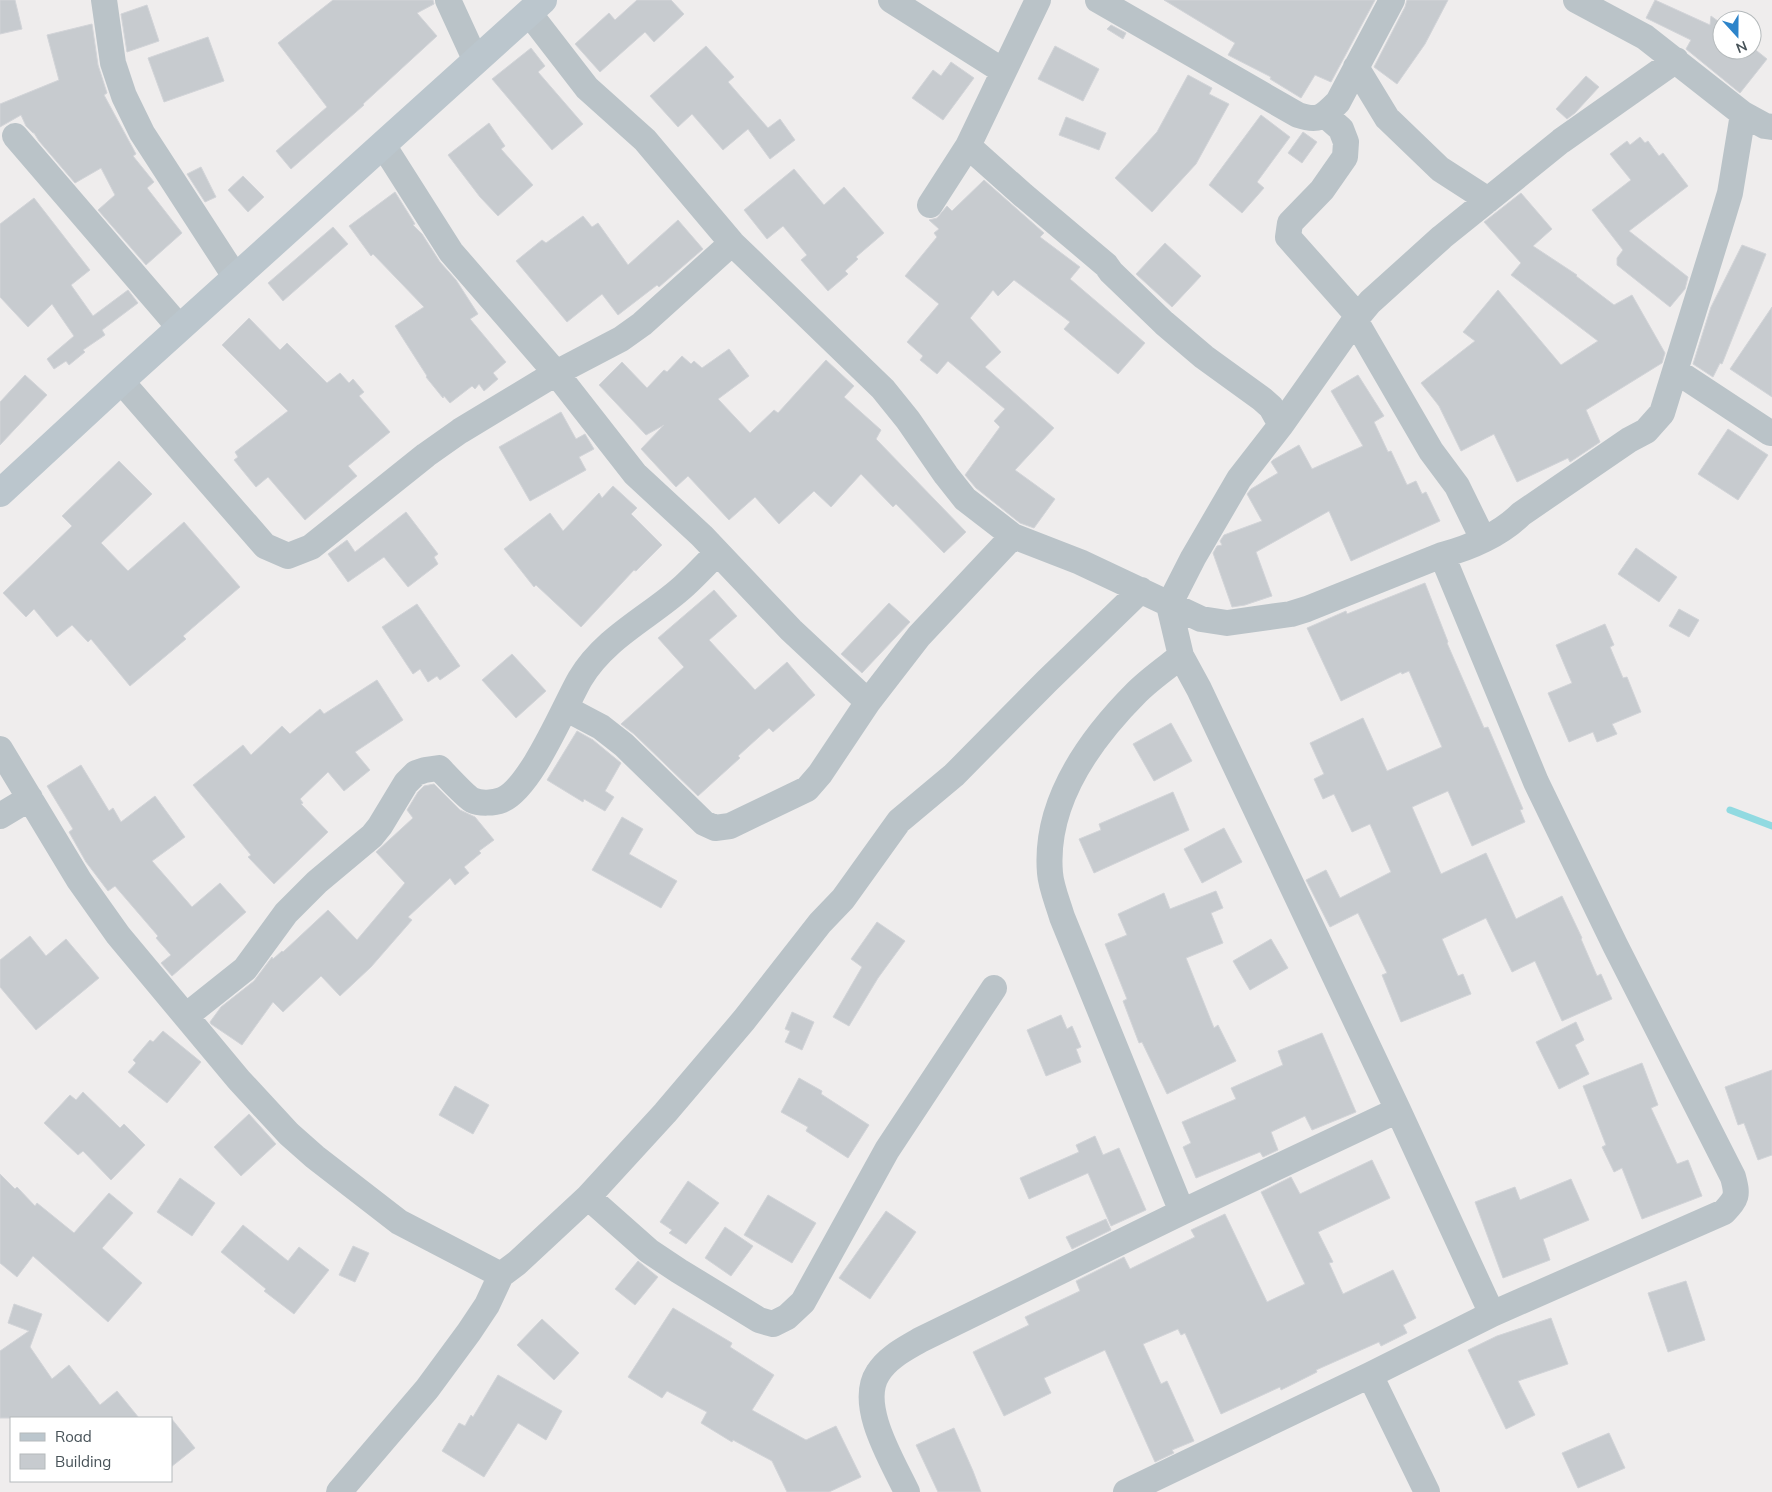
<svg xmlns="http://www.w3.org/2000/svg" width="1772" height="1492" font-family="Mulish,sans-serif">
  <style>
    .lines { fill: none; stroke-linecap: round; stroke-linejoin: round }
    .stream { stroke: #91dae1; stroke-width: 7 }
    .building { fill: #c7cbcf; stroke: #d2d4d8 }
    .street { stroke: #bac3c8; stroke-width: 26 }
    .secondary { stroke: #bbc6cd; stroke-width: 28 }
  </style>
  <rect width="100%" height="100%" fill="#efeded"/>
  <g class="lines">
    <path class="stream" d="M1730,810L1772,826"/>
  </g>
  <path class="building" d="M0,0H15L22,29L0,34Z
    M333,0H433L434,4L417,13L437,36L363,104L364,105L291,169L276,151L327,107L278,43Z
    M637,0H671L684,14L654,42L645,32L600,72L575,44L609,13L615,20Z
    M1164,0H1375L1331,82L1315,75L1301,98L1270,79L1271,77L1228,55L1235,43Z
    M1407,0H1448L1425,44L1397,84L1374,67L1405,7Z
    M1655,0L1710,25L1711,16L1722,24V50H1752V47L1767,59L1740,93L1686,49L1691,40L1646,18Z
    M147,5L159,41L127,52L121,14Z
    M92,24L98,65L107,93L104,95L136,154L133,156L154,182L147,188L182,233L146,265L98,210L115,195L101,168L75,183L39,141L34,133H33L26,126L21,115L0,127V104L59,80L47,35Z
    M1111,25L1126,33L1123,39L1107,29Z
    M208,37L224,81L164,102L148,58Z
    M706,46L734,77L728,82L768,128L780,119L795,140L770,159L748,129L723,150L692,114L678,127L650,96Z
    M1055,46L1099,69L1083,101L1038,79Z
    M531,48L545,66L538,72L583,124L552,150L492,79Z
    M951,62L974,78L943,120L912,98L933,70L941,76Z
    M1188,75L1212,88L1209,94L1229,104L1196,164L1152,212L1115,178L1157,132Z
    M1586,76L1599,87L1575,113L1567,119L1556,109Z
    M1261,115L1290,137L1257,182L1264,188L1242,213L1209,185Z
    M1066,117L1106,133L1099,150L1059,135Z
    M489,123L505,146L501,149L533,185L498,216L480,197L448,155Z
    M1303,132L1317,142L1302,163L1288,153Z
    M1640,137L1645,143L1648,141L1659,156L1663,153L1688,186L1629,231L1688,277L1685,289L1670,307L1617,265V258L1623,250L1592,210L1631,180L1610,154L1627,141L1630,145Z
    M201,167L216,197L205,202L187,174Z
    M794,169L824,205L844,187L884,233L856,257L858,259L845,271L848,274L828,291L801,260L807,255L783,226L767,239L744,210Z
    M243,176L264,197L248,212L228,190Z
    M984,180L1044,233L1040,237L1080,267L1070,279L1145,343L1118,374L1064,329L1070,322L1014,280L998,296L993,290L970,318L1001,352L985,367L1054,428L1015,470L1055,499L1034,528L1020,523L976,488L965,475L1000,427L994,421L1005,409L948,361L937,374L920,360L923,356L907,342L939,304L905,276L937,237L934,233L939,229L929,220L937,218L947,206L952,211Z
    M395,192L415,224L413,225L422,234L440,262L456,280L478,314L470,319L506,362L493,373L498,379L484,391L479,384L475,389L472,386L450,403L444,396L443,398L426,377L427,376L395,326L424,307L373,254L371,256L349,226Z
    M1521,193L1552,229L1533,246L1577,275L1576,276L1614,305L1632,295L1665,353L1662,363L1586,410L1600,442L1570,462L1568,458L1517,482L1494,434L1461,451L1439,406L1421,383L1475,341L1463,332L1498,290L1561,365L1598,341L1511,275L1521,263L1484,222Z
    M34,198L90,270L71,285L93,316L128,290L138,303L102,330L105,335L83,350L85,352L69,365L66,361L54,369L47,359L74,336L52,304L28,327L0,297V224Z
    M583,216L592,227L598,223L628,265L678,220L703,249L659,287L657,285L618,315L602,294L567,322L516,261L542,240L546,243Z
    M333,227L348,244L283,301L268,283Z
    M1165,243L1201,276L1172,307L1136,274Z
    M1742,245L1766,254L1722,364L1720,363L1713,377L1693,364L1711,307Z
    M1772,307V397L1730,369Z
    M249,318L280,350L287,343L327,383L340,373L349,383L353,379L364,392L359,396L390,432L348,466L357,476L305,520L268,477L256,487L234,460L238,457L235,452L288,411L222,345Z
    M729,349L749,376L718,399L750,433L774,410L778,413L826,360L854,386L844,397L881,430L876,439L966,532L944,553L896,504L893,507L861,474L831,507L814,491L779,524L755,497L729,520L688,476L676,487L641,449L664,425L646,435L599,385L622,362L647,388L664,370L667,372L682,356L691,364L694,361L702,368Z
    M25,375L47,395L0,445V402Z
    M1358,375L1384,416L1374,422L1388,452L1391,451L1407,485L1416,481L1422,494L1426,492L1440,521L1351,561L1329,511L1256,552L1272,596L1245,605L1232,607L1213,553L1217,546L1222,545L1220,541L1224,535L1262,521L1247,494L1251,489L1278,473L1271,462L1273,460L1299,445L1312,469L1363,446L1331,391Z
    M561,412L576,439L585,434L594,449L579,457L586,470L530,501L499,447Z
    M1728,429L1768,455L1738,500L1698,474Z
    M119,461L152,494L101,543L128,571L184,522L240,587L183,636L186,639L130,686L91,639L88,642L72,625L57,637L34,609L26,617L3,593L72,526L62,516Z
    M613,486L637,508L631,514L662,545L636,571L634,570L581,627L536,585L534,587L504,549L550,513L563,531L599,493L602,498Z
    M406,512L438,554L434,557L438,564L408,587L384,557L348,582L328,554L347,540L355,552Z
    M1636,548L1677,577L1659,602L1618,574Z
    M1425,583L1448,642L1447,643L1484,728L1488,727L1523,809L1520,810L1525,822L1472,846L1448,791L1412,807L1441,874L1486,853L1516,919L1562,896L1582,938L1581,939L1597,976L1601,974L1612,999L1562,1021L1535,961L1512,972L1486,918L1442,939L1458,976L1463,974L1471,994L1401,1022L1382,975L1387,973L1358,913L1330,927L1306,880L1326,870L1340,898L1391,872L1370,824L1352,832L1334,794L1323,799L1314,779L1324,774L1310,743L1363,718L1387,771L1442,747L1409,671L1402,674L1401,672L1341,701L1307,628L1346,611L1347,614Z
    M714,590L737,616L709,640L755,690L787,662L815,695L773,732L769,728L738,756L740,758L698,796L634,734L621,724L684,667L658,638Z
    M889,603L910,622L862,673L841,654Z
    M417,604L460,666L440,680L437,676L428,682L420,669L413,674L382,627Z
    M1679,609L1699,620L1689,637L1669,626Z
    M1605,624L1614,645L1610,647L1623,678L1627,677L1641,712L1612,724L1617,734L1597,742L1593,732L1569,742L1548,693L1572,683L1556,645Z
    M512,654L546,691L516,718L482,680Z
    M377,680L403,720L355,752L370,770L344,791L328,772L300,799L303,803L301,804L328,832L274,884L248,857L251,855L193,785L243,745L251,755L282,726L290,734L320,709L324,714Z
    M1171,723L1192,761L1154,781L1133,744Z
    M577,731L593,740L621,763L605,791L614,797L605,811L584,799L583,802L547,780Z
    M81,765L109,811L113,808L121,822L155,796L185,837L152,861L192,907L220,883L246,912L172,976L161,963L171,955L156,938L158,936L115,886L108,891L86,862L69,832L73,829L47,786Z
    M434,784L460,810L475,817L494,840L479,851L481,853L464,867L469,873L455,885L450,878L408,917L412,920L371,967L340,996L321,976L283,1012L273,1002L242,1045L211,1024L210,1022L221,1007L254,981L272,957L273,959L282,951L283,952L328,910L357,940L405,883L376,852L413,818L407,810L418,792L424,786Z
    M1173,792L1189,830L1094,873L1079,839L1101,830L1099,824Z
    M622,817L643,829L629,854L677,881L661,908L592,870Z
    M1224,828L1242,862L1202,883L1184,849Z
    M1216,891L1223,908L1211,913L1223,943L1186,958L1214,1028L1218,1025L1236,1061L1167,1094L1142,1042L1139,1043L1123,1001L1127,999L1105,944L1127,935L1118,914L1164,893L1170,909Z
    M877,922L905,941L878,978L849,1026L833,1017L862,967L851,959Z
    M30,936L46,956L66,939L99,978L36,1030L0,987V960Z
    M1271,939L1288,968L1250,990L1233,961Z
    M792,1012L814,1022L802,1050L785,1042L790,1031L785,1029Z
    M1061,1015L1067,1029L1072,1026L1081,1047L1076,1049L1081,1062L1046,1076L1027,1030Z
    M1576,1022L1584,1040L1575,1045L1589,1074L1559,1089L1536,1042Z
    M163,1031L201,1062L167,1103L128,1072L136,1063L133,1060L150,1040L153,1042Z
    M1322,1033L1356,1112L1312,1130L1305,1116L1271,1132L1278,1150L1263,1157L1260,1152L1196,1178L1183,1147L1191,1143L1182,1122L1236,1099L1231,1088L1283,1065L1278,1051Z
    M1642,1063L1658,1105L1651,1108L1677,1164L1688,1160L1702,1196L1642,1219L1622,1168L1614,1172L1602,1147L1606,1145L1583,1086Z
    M1772,1070V1155L1758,1160L1744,1123L1738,1125L1725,1087Z
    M799,1078L822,1091L821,1094L869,1125L848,1158L806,1131L808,1127L781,1112Z
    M455,1086L489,1105L473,1134L439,1115Z
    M83,1092L120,1128L124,1124L145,1145L111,1180L83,1151L78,1155L44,1123L70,1095L76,1100Z
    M249,1114L276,1144L241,1176L214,1147Z
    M1095,1136L1103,1155L1119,1148L1146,1210L1111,1226L1088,1173L1029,1199L1020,1178L1079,1152L1076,1145Z
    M1372,1160L1390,1198L1318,1232L1333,1262L1329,1263L1343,1294L1393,1270L1416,1318L1403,1325L1407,1333L1381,1346L1379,1342L1316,1370L1317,1372L1281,1390L1280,1387L1221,1414L1185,1333L1181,1335L1178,1329L1143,1344L1161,1384L1167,1381L1194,1441L1172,1450L1174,1453L1155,1462L1105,1350L1044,1378L1051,1393L1004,1416L973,1352L1029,1325L1025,1317L1080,1291L1076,1281L1124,1257L1130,1269L1195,1237L1191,1230L1225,1214L1267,1302L1305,1284L1261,1192L1291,1177L1300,1194Z
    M0,1174L15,1189L17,1187L35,1206L37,1203L74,1233L109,1193L133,1213L102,1248L142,1283L108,1322L33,1256L17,1277L0,1263Z
    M180,1178L215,1203L192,1236L157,1212Z
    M1571,1179L1589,1220L1543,1239L1550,1260L1503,1278L1475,1202L1515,1187L1520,1200Z
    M688,1181L719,1203L686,1244L669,1233L672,1230L660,1222Z
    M768,1195L816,1223L792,1263L744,1235Z
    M886,1211L916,1232L870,1299L839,1278Z
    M1106,1219L1111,1230L1072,1249L1066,1237Z
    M243,1225L288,1261L299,1247L329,1270L294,1314L264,1291L266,1289L221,1252Z
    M725,1227L753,1246L731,1276L705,1258Z
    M353,1246L369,1253L355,1282L339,1275Z
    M638,1261L658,1277L635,1305L615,1289Z
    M1686,1281L1705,1340L1668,1352L1648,1293Z
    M14,1304L42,1314L30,1347L52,1379L69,1365L100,1405L117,1391L139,1418H0V1351L29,1331L8,1323Z
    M673,1308L732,1343L730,1347L774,1375L752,1410L806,1440L836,1426L861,1477L829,1492H787L772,1461L733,1440L732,1442L701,1423L707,1412L667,1391L662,1398L628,1377Z
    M1551,1318L1568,1364L1518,1381L1535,1415L1506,1429L1468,1350L1497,1336Z
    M542,1319L579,1353L554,1380L517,1345Z
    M498,1375L562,1411L546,1440L518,1423L484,1477L442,1451L459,1423L465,1426L471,1415L473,1417Z
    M171,1418L195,1448L171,1467Z
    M954,1428L973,1471L981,1492H938L916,1445Z
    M1609,1433L1625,1468L1578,1488L1562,1453Z"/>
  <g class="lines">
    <path class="street" d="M104,0L113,63L124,96L142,133L236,278
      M448,0L476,61
      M891,0L1003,71
      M1098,0L1298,115C1319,122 1323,117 1338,102L1392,0
      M1576,0L1645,37L1743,114L1765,126L1772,127
      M529,13L587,88L645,140L732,243L883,389L908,420L946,475L965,499L1013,536L1080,562L1201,619L1227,623L1291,614L1307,609L1442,555C1470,548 1501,534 1521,514L1629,440L1646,431L1662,413L1724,213L1730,193L1743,114
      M1356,67L1387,118L1440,169L1488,200
      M1325,115L1341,129L1346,142L1345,157L1322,190L1290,223L1288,237L1358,316
      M15,136L180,328
      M383,145L451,252L556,373L635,474L702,536L791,630L868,702
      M968,146L1023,195L1106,265L1111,272L1164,323L1204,357L1262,399L1271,407L1281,425
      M930,205L968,146L1038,0
      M1355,320L1431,451L1457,486L1483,539
      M1676,371L1770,433H1772
      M121,381L265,546L288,556L311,547L426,455L460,431L556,373L621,339L642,324L732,243
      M1181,656C1166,668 1150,679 1137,692C1090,739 1044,803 1050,873C1051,887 1058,903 1062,917L1182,1212
      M565,708L601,727L624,745L704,823L715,828L730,826L807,789L820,774L868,702L919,636L1013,536
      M0,749L79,880L118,935L239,1080L289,1134L315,1157L399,1222L501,1275
      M0,816L30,798
      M186,1016L245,969L286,913L317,882L372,836L380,826L406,783L416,773L425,770L439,768C446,775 465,796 472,800C480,804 494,803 502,800C531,788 564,707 580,679C605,637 650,617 684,586C696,575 706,564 717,553
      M588,1197L649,1251L679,1271L759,1320L773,1324L787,1317L803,1302L887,1150L994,988
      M1492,1314L1398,1110L1199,689L1181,656L1169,605L1193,558L1239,479L1281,425L1355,320L1370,302L1442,237L1561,141L1676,60
      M1370,1375L1427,1492
      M339,1492L427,1389L469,1332L487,1305L501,1275L517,1263L588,1197L665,1113L744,1020L820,923L843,899L899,821L954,775L1047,681L1141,590
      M907,1492C893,1462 857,1405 878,1373C888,1357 905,1349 920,1340L1182,1212L1398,1110
      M1126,1492L1370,1375L1492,1314L1724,1212C1737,1198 1738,1196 1733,1177L1615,945L1536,782L1442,555"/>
    <path class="secondary" d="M0,493L121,381L543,0"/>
  </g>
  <rect x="10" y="1417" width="162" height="65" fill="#ffffff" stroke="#b5babc"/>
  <rect x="20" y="1433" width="25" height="8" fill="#bbc6cd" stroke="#b5babc"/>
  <text x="55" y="1442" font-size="15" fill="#475258">Road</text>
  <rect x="20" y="1454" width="25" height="15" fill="#c7cbcf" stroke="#b5babc"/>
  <text x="55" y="1467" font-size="15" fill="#475258">Building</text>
  <g transform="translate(1737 35) rotate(159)"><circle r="24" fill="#ffffff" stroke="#b5babc"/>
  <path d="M0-4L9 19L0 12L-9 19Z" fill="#2d84ca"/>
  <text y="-8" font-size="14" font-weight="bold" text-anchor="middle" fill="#475258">N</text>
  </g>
</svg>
